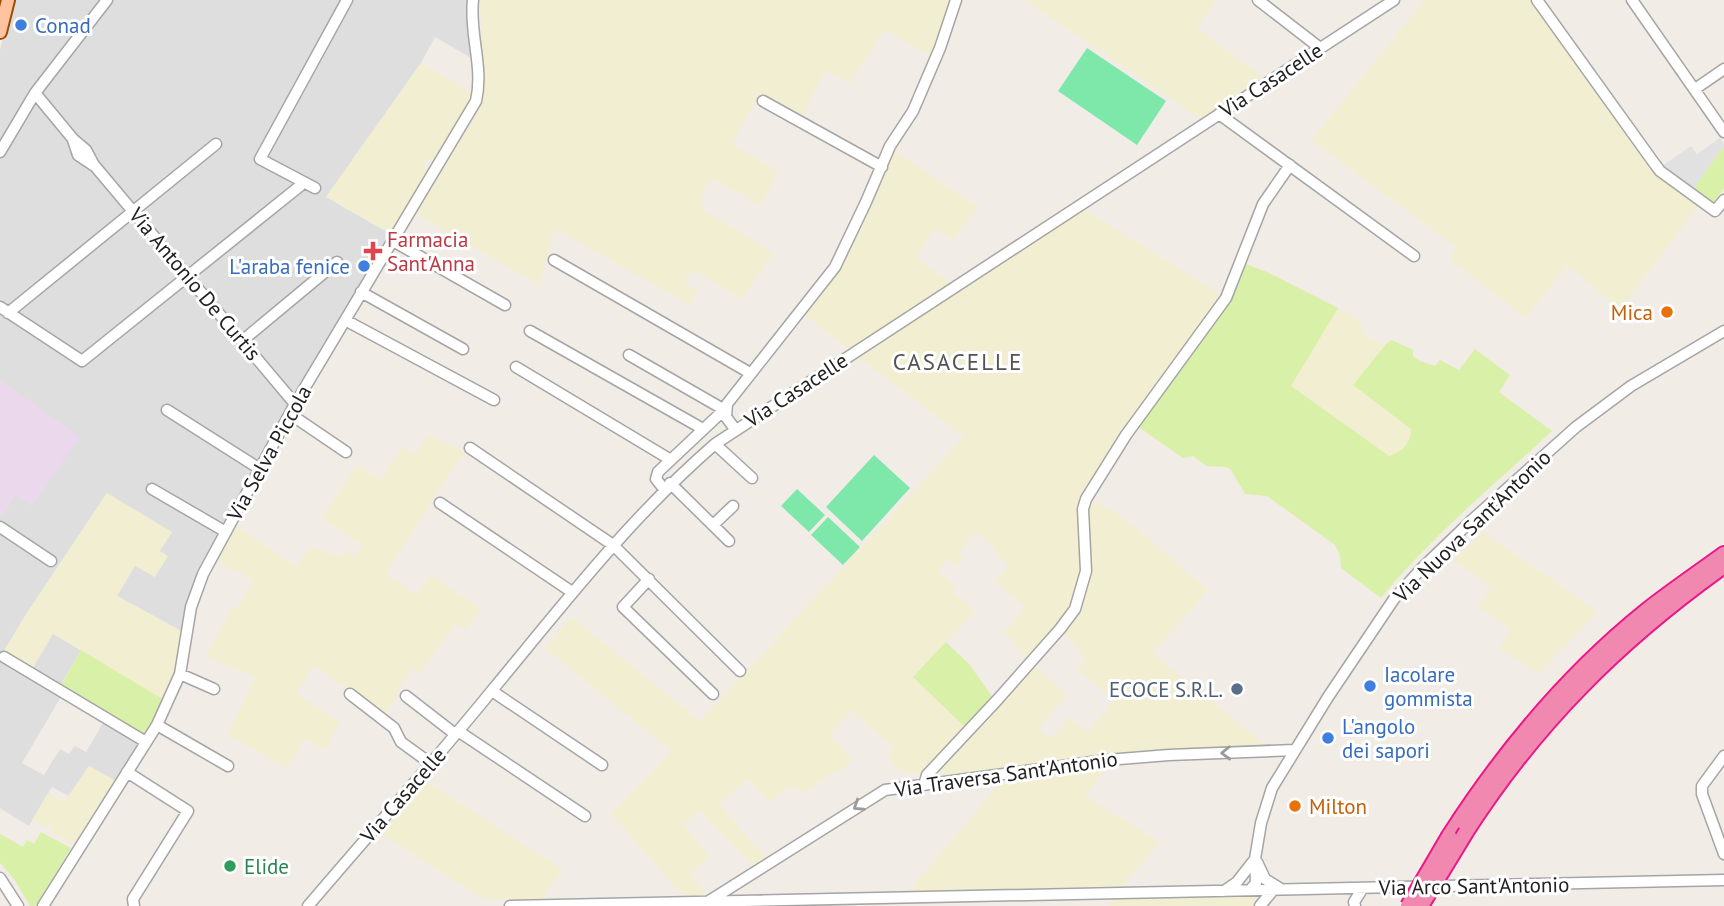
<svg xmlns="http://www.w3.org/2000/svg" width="1724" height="906" font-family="'PT Sans',sans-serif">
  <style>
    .residential { fill: #dfdede }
    .industrial { fill: #ecd8ec }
    .farmland { fill: #f2eed1 }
    .grass { fill: #d9f0a8 }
    .pitch { fill: #7ee8ab }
    .parking { fill: #e1e1e1 }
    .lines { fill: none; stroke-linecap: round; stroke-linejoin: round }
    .minor-casing { stroke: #a5a5a5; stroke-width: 13 }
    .major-casing { stroke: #9e4c00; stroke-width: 16 }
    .highway-casing { stroke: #ec1788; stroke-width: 18 }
    .minor { stroke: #fff; stroke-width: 10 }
    .major { stroke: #ffc39f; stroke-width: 12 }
    .highway { stroke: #f088af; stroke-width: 14 }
    .highway-bridge-casing { stroke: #ec1788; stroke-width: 18; stroke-linecap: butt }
    .highway-bridge { stroke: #f088af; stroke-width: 14 }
    .oneway { stroke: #9b9b9b }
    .shop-dot { fill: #3f7fe0; stroke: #fff; stroke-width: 2.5 }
    .health-dot { fill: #e0444e; stroke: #fff; stroke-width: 2.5 }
    .food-dot { fill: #e8710a; stroke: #fff; stroke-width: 2.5 }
    .service-dot { fill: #5c6f8a; stroke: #fff; stroke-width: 2.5 }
    .leisure-dot { fill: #2e9e5b; stroke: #fff; stroke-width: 2.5 }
    .labels { text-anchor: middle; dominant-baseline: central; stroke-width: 6; stroke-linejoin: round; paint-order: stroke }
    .shop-label { font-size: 21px; fill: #366cbe; stroke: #fff; text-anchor: start }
    .street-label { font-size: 21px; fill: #212121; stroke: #fff }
    .health-label { font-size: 21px; fill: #be3a42; stroke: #fff; text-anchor: start }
    .food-label { font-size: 21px; fill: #c56008; stroke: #fff; text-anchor: end }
    .service-label { font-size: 21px; fill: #4e5e75; stroke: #fff; text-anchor: end }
    .leisure-label { font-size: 21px; fill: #27864d; stroke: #fff; text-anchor: start }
    .neighbourhood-label { font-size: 23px; letter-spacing: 2px; fill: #545454; stroke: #fff }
  </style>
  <rect width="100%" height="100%" fill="#f2ece7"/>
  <path class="residential" d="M13,0H103L77,28L35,89L0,148V50Z
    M112,0H468L467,12L471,58L435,37L421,63L326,197L389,233L290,406L198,574L189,596L183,632L117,596L135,565L155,577L160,551L107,493L25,616L2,654L53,633L81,650L60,686L65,690L22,763L44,775L60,749L69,754L75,746L86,752L107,716L145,739L117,782L89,766L69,796L52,787L29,826L0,808V518L16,494L32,505L79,437L0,381V157L35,96Z"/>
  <path class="industrial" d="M0,381L80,437L32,506L16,494L0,518Z"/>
  <path class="farmland" d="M480,0H953L934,55L931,56L885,30L849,84L825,70L803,115L760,93L732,144L778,172L761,205L712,179L705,186L702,207L703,210L774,253L745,294L740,298L693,270L684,282L698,291L690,305L555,229L539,285L416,214L476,115L484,95Z
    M1025,0H1217L1197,28L1263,77L1200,119Z
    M1425,0H1531L1654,169L1699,205L1620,310L1567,265L1526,318L1449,259L1457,248L1311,140Z
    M421,63L472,93L467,105L434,161L427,157L422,165L429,170L389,233L326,197Z
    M892,149L978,207L953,240L935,229L916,257L951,283L849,349L801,313L842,261L864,220L862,218Z
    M1084,209L1220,294L1086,489L1081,502L1082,573L1074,608L1032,657L1028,658L1004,633L1025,607L995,582L1008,565L995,553V549L989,542L976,532L958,553L964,558L957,566L948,560L938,571L956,586L952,592L975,611L913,677L967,729L927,769L920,773H907L900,771L889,759L892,746L851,710L830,736L853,759L839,771L827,776L805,793L789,786L769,802L747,779L719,804L766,858L753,866L699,810L683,825L710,856L690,874L707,894L682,895L611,814L671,751L545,648L572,617L700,721L964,437L858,357Z
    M1338,308L1359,320L1365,334L1369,338L1381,344L1387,343L1353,385L1411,429V437L1404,448L1397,454L1389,456L1291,386Z
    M428,434L464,452L386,573L416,595L431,575L481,609L466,630L456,624L420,673L413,668L397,691L399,693L383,717L315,666L296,693L340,723L325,750L305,739L287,768L227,735L255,677L206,656L233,607L237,608L253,581L237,570L234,572L218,560L237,526L296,567L309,547L337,556L348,552L355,557L362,545L322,518L357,465L380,480L402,447L415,455Z
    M107,493L172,532L160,551L168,556L155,577L135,566L117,596L183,632L174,675L164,700L53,634L31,671L2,655L25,616Z
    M1090,500L1110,509L1139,530L1208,590L1153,653L1265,745L1127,752L1008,770L945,777L940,764L1035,667L1067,694L1039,728L1051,739L1069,718L1088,732L1114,700L1077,669L1085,658L1063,631L1082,599L1085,510Z
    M1483,532L1598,612L1538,674L1499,648L1510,629L1478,607L1491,587L1453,560Z
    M89,766L115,781L74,844L51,832L53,828L48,825L46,828L32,820L48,793L64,802Z
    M1106,768L1085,796L1160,842L1121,887L908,893L998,785Z
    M422,778L562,869L542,899L485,900L377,831Z
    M1255,897L1253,906H1108L1114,899Z"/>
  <path class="grass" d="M1724,145V188L1713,204L1693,190Z
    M1243,263L1267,272L1338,308L1291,386L1389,456C1402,452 1411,443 1411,429L1353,385L1387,343L1392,340L1413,350V356L1420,361L1435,366L1440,360L1459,370L1475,349L1510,375L1499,392L1552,431C1495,484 1430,538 1381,598L1341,568L1340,555L1335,545L1267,496L1245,494L1231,470L1226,467L1206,466L1193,456L1183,458L1137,426Z
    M946,642L970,665L993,698L967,729L913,677Z
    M81,650L164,700L143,737L60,687Z
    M41,832L71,848L38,902L35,906H30L14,879L0,863V834L23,847L27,840L34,844Z"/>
  <path class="pitch" d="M1087,48L1166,101L1137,145L1058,91Z
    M874,455L910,488L862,541L826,507Z
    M797,489L825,515L809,532L781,506Z
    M828,517L860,547L843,565L811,535Z"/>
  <path class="parking" d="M1720,138L1724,145L1693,190L1662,166L1691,146L1697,154Z"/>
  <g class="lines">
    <defs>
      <path id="minor" d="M1258,0L1320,48
        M1537,0L1654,163L1660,171L1715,211L1724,200
        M1632,0L1724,132
        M1695,89L1724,69
        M35,93L73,139L86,150L94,165L295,404
        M763,101L882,167
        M1219,114L1414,256
        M73,140L78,155L93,165
        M0,152L35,93L107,0
        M315,188L260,159L347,0
        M393,241L505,305
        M554,260L750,373
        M361,292L463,349
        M0,307L82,361L300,186
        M8,313L216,144
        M345,320L494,400
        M530,331L703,429
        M242,341L337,262
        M629,355L723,409
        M516,367L671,460
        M167,410L260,469
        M290,414L346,452
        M735,429L726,417L727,404L835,267L866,202L890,146L913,111L940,48L956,0
        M715,444L752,478
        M470,448L613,545L740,671
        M670,483L729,541
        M152,489L226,532
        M664,489L656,479L658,472L725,409
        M440,503L572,592
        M713,525L733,506
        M0,527L51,561
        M649,579L623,607L713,694
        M4,657L146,742
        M180,674L214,689
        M492,691L602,765
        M350,694L394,728L401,742L430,763
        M406,696L455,734
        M157,725L228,766
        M458,731L585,816
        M1724,756L1702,786V794L1724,854
        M127,772L188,811L133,899L134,906
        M924,785L927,775L999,698L1060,629L1075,609L1086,571L1083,509L1086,499L1126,435L1226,298L1263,204L1290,165
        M1257,862L1265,879L1281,889
        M0,878L18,906
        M1250,890L1256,883L1255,859L1261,823L1272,788L1328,697L1394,599L1421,569L1472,520L1576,427L1631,386L1724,331
        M1224,891L1237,882L1255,859
        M709,901L885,790L1107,760L1169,755L1294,750
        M43,906L157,725L180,674L191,607L203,574L295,404L476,101C484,67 469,34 473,0
        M308,906C370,833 434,762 494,688C565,602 630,518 715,444L1394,0
        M510,906L1724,880
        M1260,906L1274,889
        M1355,906L1354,902L1363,888"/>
      <path id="major" d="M0,32L8,0"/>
      <path id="highway" d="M1466,832C1536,723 1619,641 1724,566
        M1449,836C1503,752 1569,673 1646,611C1671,591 1698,573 1724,554"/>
    </defs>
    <use href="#minor" class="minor-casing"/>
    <use href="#major" class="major-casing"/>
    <use href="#highway" class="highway-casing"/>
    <use href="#minor" class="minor"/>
    <use href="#major" class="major"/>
    <use href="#highway" class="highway"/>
    <defs>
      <path id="highway-bridge" d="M1408,906L1449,836
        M1421,906L1466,832"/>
    </defs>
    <use href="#highway-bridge" class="highway-bridge-casing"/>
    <use href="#highway-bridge" class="highway-bridge"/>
  </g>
  <defs><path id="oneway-chevron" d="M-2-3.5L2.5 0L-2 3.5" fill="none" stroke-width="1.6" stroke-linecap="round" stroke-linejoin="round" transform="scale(1.75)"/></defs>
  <g class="oneway">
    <use href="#oneway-chevron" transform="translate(1226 753) rotate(178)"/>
    <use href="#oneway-chevron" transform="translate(858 806) rotate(147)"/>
  </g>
  <g class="shop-dot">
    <circle cx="21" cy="25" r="7"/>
    <circle cx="364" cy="266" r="7"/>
    <circle cx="1370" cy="686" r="7"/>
    <circle cx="1328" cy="738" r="7"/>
  </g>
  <path class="health-dot" d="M369.5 240.5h7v7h7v7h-7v7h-7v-7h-7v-7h7z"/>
  <g class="food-dot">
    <circle cx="1667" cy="312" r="7"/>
    <circle cx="1295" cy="806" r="7"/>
  </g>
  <circle class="service-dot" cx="1237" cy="689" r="7"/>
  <circle class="leisure-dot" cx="230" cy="866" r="7"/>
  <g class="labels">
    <g class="shop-label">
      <text x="35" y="25">Conad</text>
      <text x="350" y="266" text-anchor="end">L'araba fenice</text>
      <text x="1384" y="674">Iacolare<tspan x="1384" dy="24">gommista</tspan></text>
      <text x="1342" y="726">L'angolo<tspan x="1342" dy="24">dei sapori</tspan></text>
    </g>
    <g class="street-label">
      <text transform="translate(1271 80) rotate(-33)">Via Casacelle</text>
      <text transform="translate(195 284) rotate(50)">Via Antonio De Curtis</text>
      <text transform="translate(796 390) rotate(-33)">Via Casacelle</text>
      <text transform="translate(269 453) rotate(-61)">Via Selva Piccola</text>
      <text transform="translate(1472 526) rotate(-44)">Via Nuova Sant'Antonio</text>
      <text transform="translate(1006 774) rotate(-8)">Via Traversa Sant'Antonio</text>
      <text transform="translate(403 795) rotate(-49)">Via Casacelle</text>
      <text transform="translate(1474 886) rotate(-1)">Via Arco Sant'Antonio</text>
    </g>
    <g class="health-label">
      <text x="387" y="239">Farmacia<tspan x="387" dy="24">Sant'Anna</tspan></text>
    </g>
    <g class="food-label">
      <text x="1653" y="312">Mica</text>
      <text x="1309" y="806" text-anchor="start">Milton</text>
    </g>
    <g class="service-label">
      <text x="1223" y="689">ECOCE S.R.L.</text>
    </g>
    <g class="leisure-label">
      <text x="244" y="866">Elide</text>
    </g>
    <g class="neighbourhood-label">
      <text x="958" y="361">CASACELLE</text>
    </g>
  </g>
</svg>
